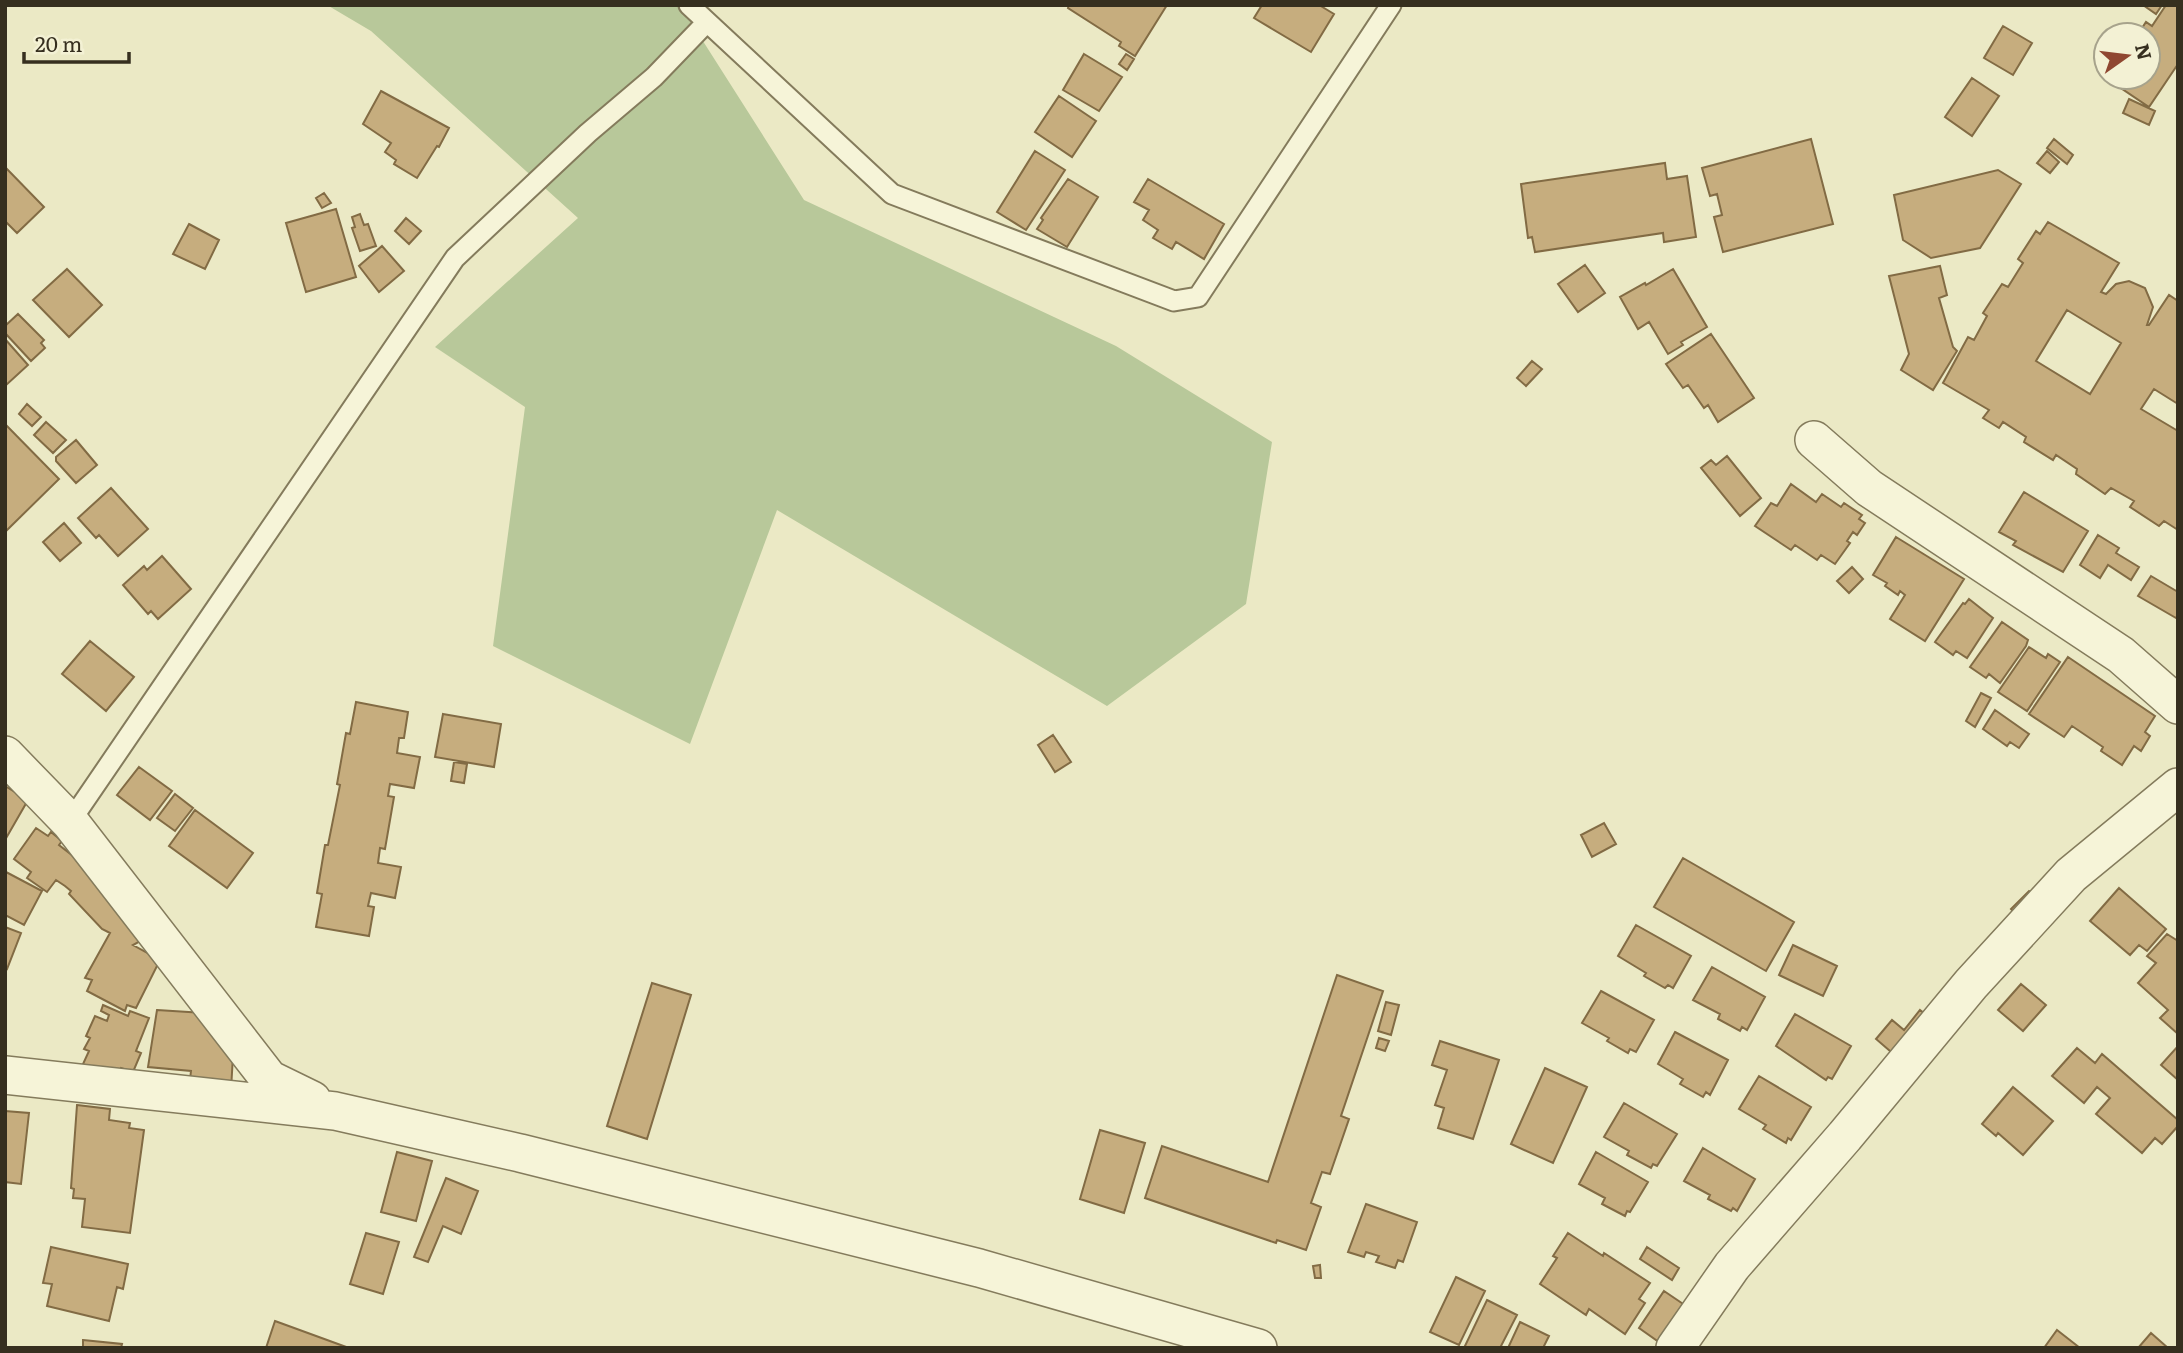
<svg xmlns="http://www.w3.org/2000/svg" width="2183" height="1353" font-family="Literata,serif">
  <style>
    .green { fill: #b8c89a }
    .building { fill: #c6ad7e; stroke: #826b44; stroke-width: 2; fill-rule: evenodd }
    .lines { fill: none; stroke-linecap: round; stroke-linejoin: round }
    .lane-casing { stroke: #847b5c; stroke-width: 23 }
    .street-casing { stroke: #847b5c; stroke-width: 40 }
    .lane { stroke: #f6f4d8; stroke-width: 19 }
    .street { stroke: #f6f4d8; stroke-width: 37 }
  </style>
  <rect width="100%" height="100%" fill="#ebe9c5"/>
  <path class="green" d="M327,5H680L804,200L1116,346L1272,442L1246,604L1107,706L777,510L690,744L493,646L525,407L435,347L578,218L371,31Z"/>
  <path class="building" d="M1069,5H1167L1135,56L1119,46L1121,42L1068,8Z
    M1262,5H1319L1334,14L1311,52L1254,18Z
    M2143,5H2162L2156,14Z
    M2166,5H2178V64L2149,107L2109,80L2112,77H2148V35H2133L2139,26L2142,28L2146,22L2152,26Z
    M2003,26L2032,43L2013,75L1984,58Z
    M1084,54L1122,77L1099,111L1063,90Z
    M1126,54L1134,59L1127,70L1119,64Z
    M1972,78L1999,96L1972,136L1945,117Z
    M381,91L449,128L439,147L437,146L417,178L394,164L396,160L385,152L391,143L363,124Z
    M1059,96L1096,121L1072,157L1035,132Z
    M2129,99L2155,111L2149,125L2123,113Z
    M1811,139L1833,224L1723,252L1714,217L1722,215L1717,194L1710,196L1702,168Z
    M2054,139L2073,155L2067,164L2047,148Z
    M1035,151L1065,170L1026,230L997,212Z
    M2047,151L2059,162L2050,173L2037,163Z
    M1665,163L1667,179L1687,176L1696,237L1664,242L1663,233L1535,252L1532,237L1528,238L1521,184Z
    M5,167L44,207L17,233L5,221Z
    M1998,170L2021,184L1980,248L1931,258L1903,240L1894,195Z
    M1068,179L1098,197L1067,247L1037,229L1043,220L1041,218Z
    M1148,179L1224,224L1204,259L1176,242L1172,249L1153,238L1158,230L1143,220L1149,210L1134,202Z
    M324,193L331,203L322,208L316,198Z
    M336,209L356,277L306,292L286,223Z
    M360,214L364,225L368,224L376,246L360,251L352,228L355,227L352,217Z
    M406,218L421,231L409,244L395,231Z
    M2048,222L2119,263L2101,292L2106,294L2116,284L2129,281L2145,288L2153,307L2147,325H2149L2169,295L2178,301V404L2154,389L2141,409L2178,431V530L2164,521L2159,526L2130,507L2134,501L2111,488L2105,494L2076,474L2077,469L2056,455L2053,460L2024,442L2026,437L2003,422L1999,428L1983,418L1989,410L1943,383L1968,337L1974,340L1987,316L1983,313L2002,284L2008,287L2023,263L2018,259L2036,231L2040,234ZM2067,310L2121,343L2090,394L2036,361Z
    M189,224L219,240L205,269L173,254Z
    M382,246L404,271L379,292L359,266Z
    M1585,265L1605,293L1578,312L1558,284Z
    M1940,266L1947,295L1939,298L1953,347L1957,351L1933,390L1901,370L1909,354L1889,276Z
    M67,269L102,305L69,337L33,300Z
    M1673,269L1707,327L1681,342L1683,345L1668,354L1649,322L1638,329L1620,297L1645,283L1646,285Z
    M18,314L44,340L41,343L45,348L31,361L5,333V326Z
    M1711,334L1754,398L1718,422L1708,405L1704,408L1688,385L1683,388L1666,364Z
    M5,339L28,365L5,386Z
    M1532,361L1542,369L1526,386L1517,378Z
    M27,404L41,417L32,426L19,414Z
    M46,422L66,440L53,453L34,435Z
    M5,424L59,479L5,532Z
    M76,440L97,465L76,483L56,461V457Z
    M1727,456L1761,498L1740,516L1701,468L1711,460L1716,465Z
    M1791,484L1816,502L1822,494L1841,507L1844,503L1862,515L1859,519L1865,523L1857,535L1853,532L1847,541L1850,543L1835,564L1821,555L1817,560L1795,545L1791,550L1755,526L1771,503L1777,506Z
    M111,488L148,529L118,556L99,535L96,538L78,518Z
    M2024,492L2088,531L2063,572L2013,545L2016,541L1999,532Z
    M64,523L81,543L60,561L43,542Z
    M2098,535L2119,548L2116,553L2139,567L2131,580L2108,565L2100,578L2080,565Z
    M1896,537L1964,579L1925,641L1890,619L1905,595L1900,591L1898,595L1885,586L1887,583L1873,575Z
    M162,556L191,589L158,619L151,611L148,614L123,585L144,566L147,570Z
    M1852,567L1863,579L1849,593L1837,581Z
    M2151,576L2178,592V615L2176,618L2138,596Z
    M1969,599L1993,618L1967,658L1956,651L1953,655L1935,642L1963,603L1965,604Z
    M2002,622L2028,640L2026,646L2000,683L1989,674L1986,678L1970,667Z
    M90,641L134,677L106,711L62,674Z
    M2029,647L2046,658L2048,654L2060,662L2027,711L1998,692Z
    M2068,657L2155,716L2145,732L2150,736L2141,751L2134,746L2122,765L2101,751L2103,747L2072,726L2064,737L2029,714Z
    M1981,693L1991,698L1975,727L1966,721Z
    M356,702L408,712L404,738H399L397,753L420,757L414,788L390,784L388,796L394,797L385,849L380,848L378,863L401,867L395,898L371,893L368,906L374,907L369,936L316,927L322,894L317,893L325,845H328L340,785L337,784L346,733L350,734Z
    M1995,710L2029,734L2019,748L2010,742L2007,746L1983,729Z
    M443,714L501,724L494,767L435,757Z
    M1053,735L1071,762L1055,772L1038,745Z
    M454,762L467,764L464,783L451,781Z
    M139,767L172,791L150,820L117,795Z
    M5,786L28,800L5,840Z
    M175,794L193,808L175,831L157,818Z
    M195,810L253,853L227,888L169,846Z
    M1604,823L1616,844L1592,857L1581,835Z
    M36,828L48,836L51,832L62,841L59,845L82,863L144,939L133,945L160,960L136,1008L127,1005L125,1011L87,991L92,980L85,978L110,933L102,929L69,894L71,891L65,886L56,880L47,892L27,878L31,872L14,859Z
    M1683,858L1794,922L1766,971L1654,907Z
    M6,872L42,891L24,925L5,915Z
    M2119,888L2166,929L2147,951L2139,945L2130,955L2090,921Z
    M2029,891L2038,899L2019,917L2011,909Z
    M1636,925L1691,956L1673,988L1668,985L1665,988L1644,976L1646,973L1618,956Z
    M5,927L21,933L7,969L5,968Z
    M2167,934L2178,941V1034L2160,1018L2168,1010L2138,983L2156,963L2147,956Z
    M1793,945L1837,966L1823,996L1779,975Z
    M1712,967L1765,997L1747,1030L1742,1027L1740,1031L1718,1019L1720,1014L1693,1000Z
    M1337,975L1383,991L1341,1116L1349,1119L1330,1174L1322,1172L1311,1203L1321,1207L1306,1250L1277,1240L1276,1243L1145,1198L1162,1146L1268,1182Z
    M652,983L691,995L647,1139L607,1126Z
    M2021,984L2046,1005L2023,1031L1998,1010Z
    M1601,991L1654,1020L1636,1052L1630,1049L1628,1053L1607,1041L1609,1038L1582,1023Z
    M1386,1002L1399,1005L1391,1035L1378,1031Z
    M103,1005L128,1016L130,1011L149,1018L136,1051L141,1053L133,1072L121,1068L115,1084L83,1064L89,1051L84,1049L90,1038L86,1036L95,1016L107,1021L109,1015L101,1011Z
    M157,1010L204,1013L233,1055L231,1090L189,1088L191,1071L148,1067Z
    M1920,1010L1929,1017L1897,1057L1876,1039L1892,1020L1904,1030Z
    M1795,1014L1851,1046L1832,1079L1828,1077L1826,1080L1776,1046Z
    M1675,1032L1728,1060L1710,1095L1706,1092L1703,1097L1680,1084L1683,1079L1658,1064Z
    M1379,1038L1389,1041L1385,1051L1376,1048Z
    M1440,1041L1499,1060L1473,1139L1438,1128L1444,1108L1435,1105L1447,1070L1432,1065Z
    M2178,1046V1080L2161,1065Z
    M2077,1048L2095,1063L2102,1054L2178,1120V1126L2162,1144L2155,1138L2142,1153L2096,1114L2110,1098L2097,1087L2084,1103L2052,1076Z
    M1545,1068L1587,1087L1553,1163L1511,1144Z
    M1759,1076L1811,1107L1791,1140L1788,1138L1786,1143L1763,1129L1766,1125L1739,1109Z
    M2013,1087L2053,1121L2023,1155L1998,1133L1996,1136L1982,1124Z
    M1624,1103L1677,1134L1657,1166L1653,1164L1651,1168L1627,1155L1629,1151L1604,1137Z
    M77,1105L110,1109L109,1120L130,1123L129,1128L144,1130L130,1233L82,1227L85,1199L73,1198L74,1189L71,1188Z
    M5,1111L29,1113L21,1184L5,1182Z
    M1100,1130L1145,1143L1124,1213L1080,1199Z
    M1703,1148L1755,1179L1737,1211L1733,1208L1731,1211L1708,1199L1710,1195L1684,1181Z
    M397,1152L432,1161L416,1221L381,1212Z
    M1596,1152L1648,1182L1630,1212L1627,1211L1625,1216L1602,1204L1605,1198L1579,1184Z
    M446,1178L478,1191L461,1234L443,1226L428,1262L414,1257Z
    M1366,1204L1417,1222L1403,1262L1398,1260L1395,1268L1376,1262L1379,1256L1366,1252L1364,1257L1348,1252Z
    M366,1233L399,1242L383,1294L350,1284Z
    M1568,1233L1603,1256L1604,1253L1650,1283L1639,1299L1645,1303L1625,1334L1589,1309L1586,1315L1540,1284L1557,1258L1553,1256Z
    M51,1247L128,1264L123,1289L117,1287L109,1321L47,1306L52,1284L43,1283Z
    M1647,1247L1679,1268L1672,1280L1640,1259Z
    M1320,1265L1321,1278H1315L1313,1266Z
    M1456,1277L1485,1291L1459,1345L1430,1332Z
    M1664,1291L1692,1310L1666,1347L1639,1328Z
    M1487,1300L1517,1315L1500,1348H1464Z
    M275,1321L349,1348H266Z
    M1520,1322L1549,1336L1543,1348H1508Z
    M2057,1330L2080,1348H2044Z
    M2151,1333L2168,1348H2138Z
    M83,1340L122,1344L121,1348H83Z"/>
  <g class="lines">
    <defs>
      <path id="lane" d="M689,5L892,194L1174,301L1198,297L1391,5
        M70,822L455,258L588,133L654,77L707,22"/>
      <path id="street" d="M1814,440L1869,488L2121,655L2178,705
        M5,755L70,822L269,1079L312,1100
        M5,1075L335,1111L520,1153L979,1268L1258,1348
        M1675,1348L1732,1266L1845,1136L1971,984L2071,875L2178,787"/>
    </defs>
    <use href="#lane" class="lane-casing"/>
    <use href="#street" class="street-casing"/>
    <use href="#lane" class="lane"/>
    <use href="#street" class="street"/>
  </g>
  <rect width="2183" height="1353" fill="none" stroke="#362f1f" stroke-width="14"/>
  <g transform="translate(2127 56) rotate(76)"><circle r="33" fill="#f3f1d4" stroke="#a7a38c" stroke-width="2"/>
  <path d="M0-5L12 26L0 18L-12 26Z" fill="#8f4731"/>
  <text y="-10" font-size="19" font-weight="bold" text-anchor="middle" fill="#362f1f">N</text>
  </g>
  <path d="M24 52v10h105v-10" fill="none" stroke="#362f1f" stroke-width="3.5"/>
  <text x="35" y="52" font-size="21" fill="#362f1f" stroke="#f3f1d4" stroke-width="5" paint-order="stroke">20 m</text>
</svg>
